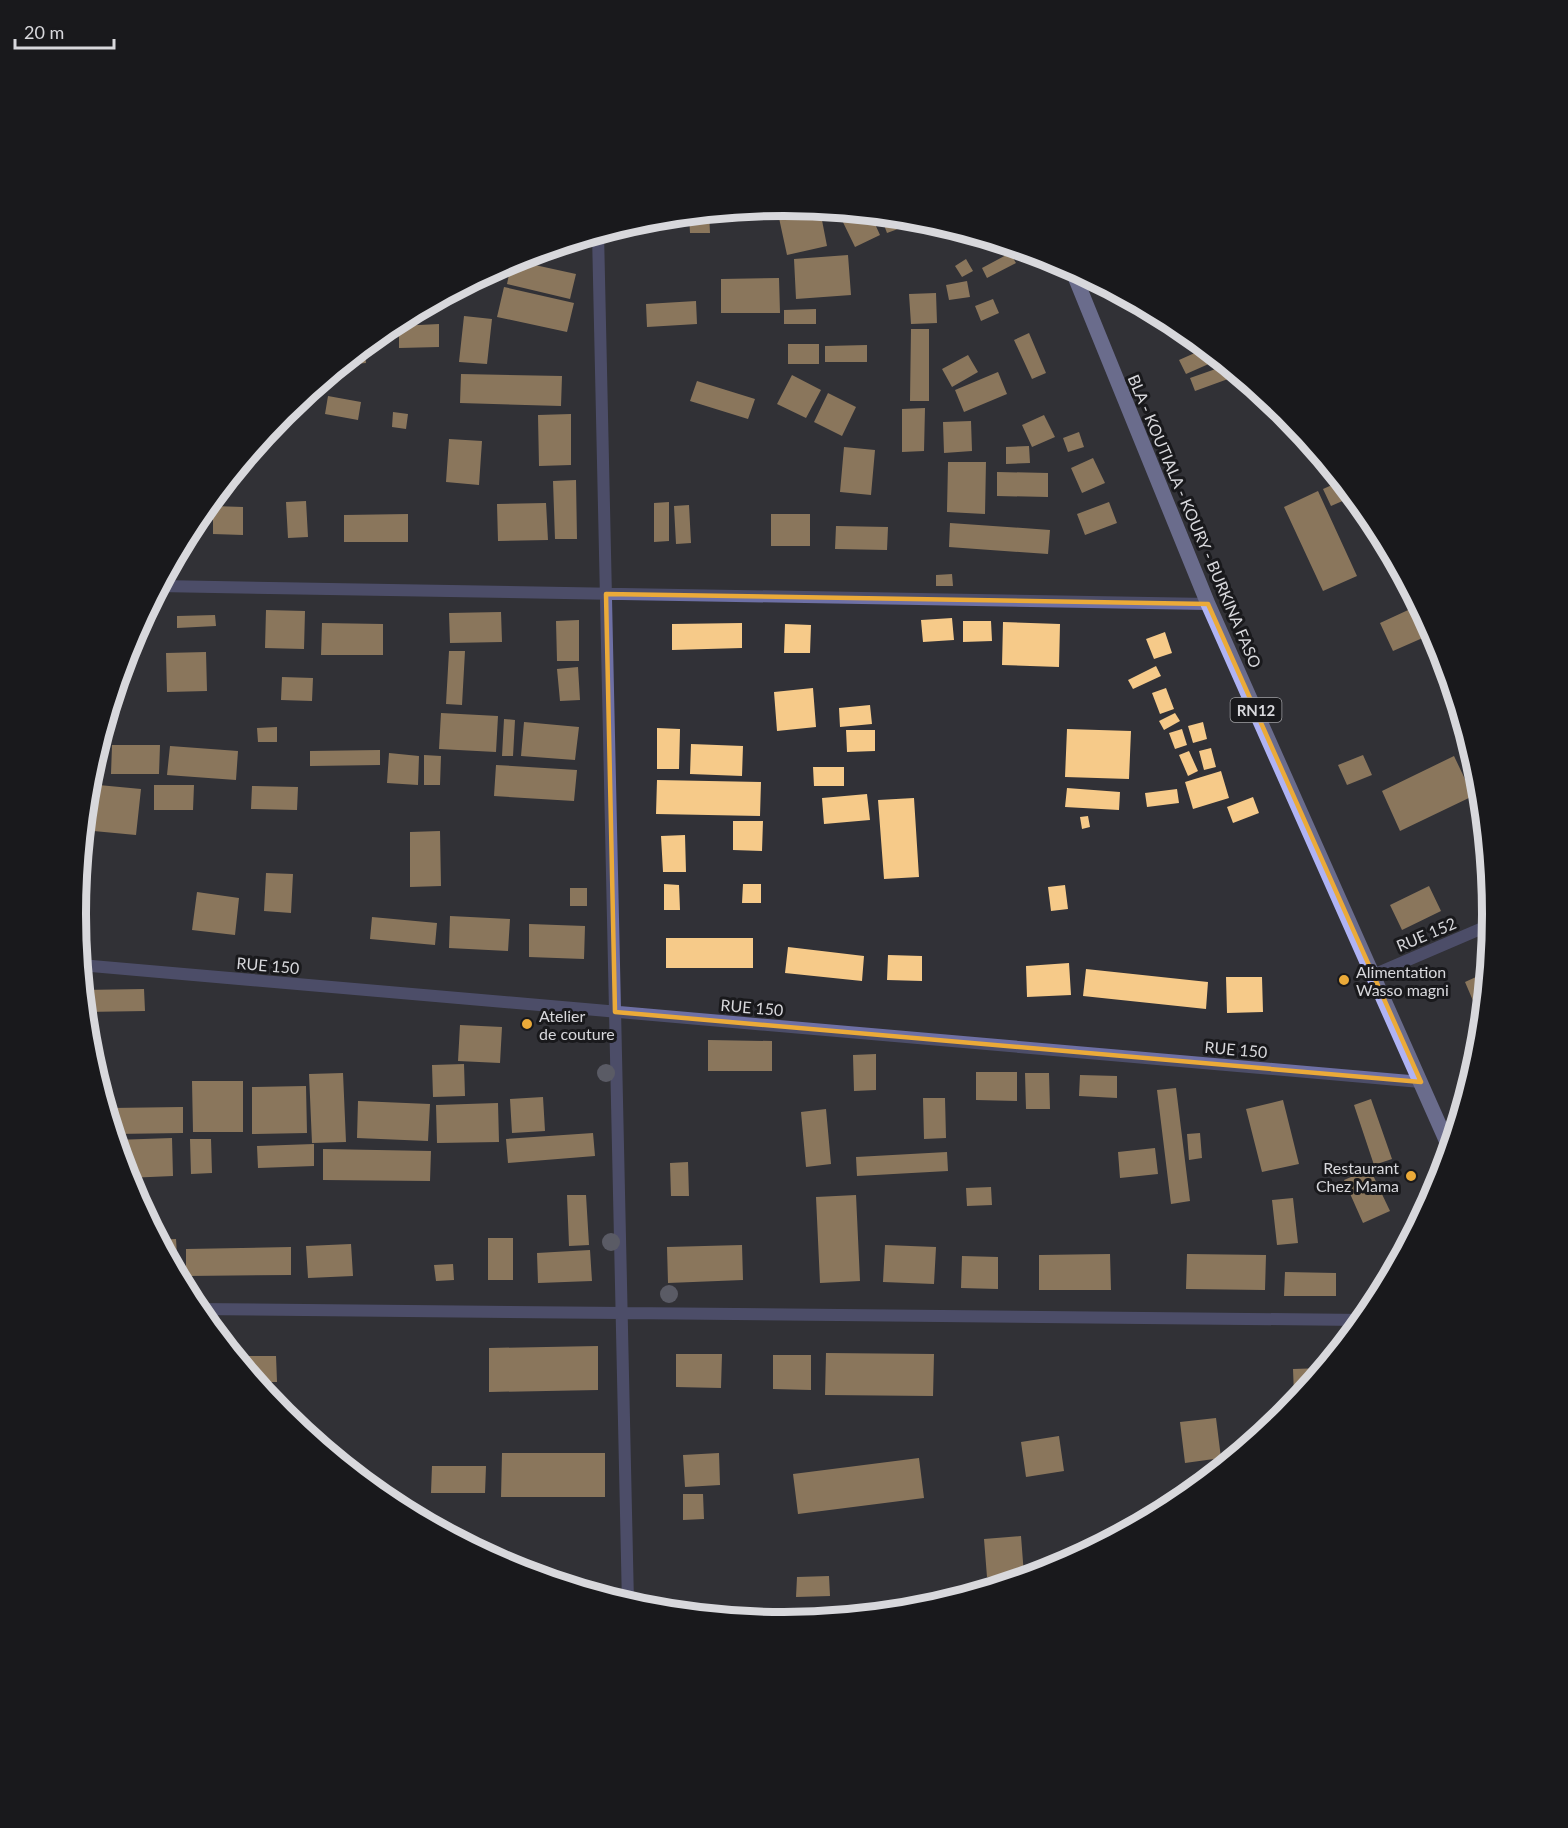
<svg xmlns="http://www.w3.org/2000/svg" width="1568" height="1828" font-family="Lato,sans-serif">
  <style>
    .building { fill: #f6ca89 }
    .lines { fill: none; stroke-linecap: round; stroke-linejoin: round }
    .street { stroke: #6e70a5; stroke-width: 12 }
    .primary { stroke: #afb3f4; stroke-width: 15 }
    .tree { fill: #8d8e9d }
    .marked { fill: none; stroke: #ebaa39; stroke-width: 4.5; stroke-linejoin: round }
    .poi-dot { fill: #ebaa39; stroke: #19191c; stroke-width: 2 }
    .labels { text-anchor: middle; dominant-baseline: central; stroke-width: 6; stroke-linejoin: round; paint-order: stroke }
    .shield { fill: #19191c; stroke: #9f9fa2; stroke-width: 1.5 }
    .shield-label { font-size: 15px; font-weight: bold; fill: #d8d8dc }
    .street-label { font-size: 16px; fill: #d8d8dc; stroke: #19191c }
    .poi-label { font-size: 16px; fill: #d8d8dc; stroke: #19191c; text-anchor: start }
    .rim { fill: none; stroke: #d8d8dc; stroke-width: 8 }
  </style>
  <rect width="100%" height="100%" fill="#313137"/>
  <path class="building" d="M820,210L827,246L787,255L779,218Z
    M850,211L870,213L880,235L855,247L840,216Z
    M709,212L710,233H690L689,214Z
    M880,214L923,219H925L887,233Z
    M675,216L673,227L645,222L646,219Z
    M1010,253L1016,263L987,278L982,268Z
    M848,255L851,295L796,299L794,259Z
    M966,259L973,271L962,277L955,266Z
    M512,260L576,274L570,299L507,284Z
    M779,278L780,313H721V279Z
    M967,281L970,297L949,300L946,285Z
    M504,287L574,303L567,332L497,317Z
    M936,293L937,323L911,324L909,294Z
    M993,299L999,313L981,321L975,306Z
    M696,301L697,324L647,327L646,304Z
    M816,309V324H784V310Z
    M464,316L492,319L487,364L459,362Z
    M439,324V347L399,348V326Z
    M911,329H929V401H910Z
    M1029,333L1046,373L1032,379L1014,340Z
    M788,344H819V364H788Z
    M867,345V362H825V346Z
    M364,346L366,363L341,365L359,350Z
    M1206,348L1220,359L1186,374L1179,360Z
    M968,355L978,372L952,387L942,369Z
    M1227,365L1239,375L1195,391L1190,378Z
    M998,372L1007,394L964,412L955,390Z
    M461,374L562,376L561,406L460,403Z
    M792,375L821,390L806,418L777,404Z
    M697,381L755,399L748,419L690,401Z
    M828,393L856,407L842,436L814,422Z
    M328,396L361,402L358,420L325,414Z
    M925,408L924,451L902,452V409Z
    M393,412L408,414L406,429L392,427Z
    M571,414V465L539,466L538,415Z
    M1044,415L1055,437L1032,447L1022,425Z
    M971,421L972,451L944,453L943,422Z
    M1079,432L1084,447L1068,452L1063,438Z
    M449,439L482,441L479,485L446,482Z
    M1029,446L1030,463L1006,464V447Z
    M844,447L875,450L871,495L840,492Z
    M1093,458L1105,483L1082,493L1071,468Z
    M948,462H986L985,514L947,512Z
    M997,472L1048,473V497L997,496Z
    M576,480L577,539H555L553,481Z
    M1341,481L1354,496L1331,506L1323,489Z
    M1318,491L1357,576L1323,591L1284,507Z
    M306,501L308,537L288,538L286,502Z
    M669,502V541L654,542V503Z
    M1109,502L1117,523L1085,535L1077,514Z
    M546,503L548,540L498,541L497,504Z
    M689,505L691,543L676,544L674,506Z
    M213,506L243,507V535L213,534Z
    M408,514V542H344V515Z
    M771,514H810V546H771Z
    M950,523L1050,530L1048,554L949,547Z
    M836,526L888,527L887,550L835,549Z
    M952,574L953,586H936V575Z
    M1419,605L1434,633L1393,651L1380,623Z
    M266,610L305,611L304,649L265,648Z
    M501,612L502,642L450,643L449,613Z
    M215,615L216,626L177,628V616Z
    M952,618L954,640L923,642L921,620Z
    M579,620V661H557L556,621Z
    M963,621H991L992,641L963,642Z
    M1003,622L1060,624L1059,667L1002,665Z
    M140,623V640L130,641L138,627Z
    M322,623L383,624V655H321Z
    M742,623V648L672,650V624Z
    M785,624L811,625L810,653H784Z
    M1165,632L1172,653L1154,659L1146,639Z
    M449,651H465L462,705L446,704Z
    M206,652L207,691L167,692L166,653Z
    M1156,666L1161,676L1133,689L1128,680Z
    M578,667L580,700L560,701L557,669Z
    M282,677L313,678L312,701L281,700Z
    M813,688L816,727L777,731L774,692Z
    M1166,688L1174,709L1160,714L1152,693Z
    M870,705L872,724L840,727L839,708Z
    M441,713L498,716L496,752L439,749Z
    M1175,713L1180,721L1164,730L1159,721Z
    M504,719L515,720L513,756H502Z
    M524,722L579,727L575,760L521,756Z
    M1203,722L1207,739L1193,743L1188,726Z
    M277,727V742H258L257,728Z
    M657,728L680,729L679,769H657Z
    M1067,729L1131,731L1129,779L1065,777Z
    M1182,729L1187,745L1175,749L1169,733Z
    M846,730H875V751L847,752Z
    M100,738H103L102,769H91Z
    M691,744L743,746L742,776L690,774Z
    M112,745H160L159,774H111Z
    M170,746L238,751L236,780L167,775Z
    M1211,748L1216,767L1204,770L1199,751Z
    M380,750V765L310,766V751Z
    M1189,751L1198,771L1188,776L1179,755Z
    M389,753L419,756L418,785L387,783Z
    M424,755L441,756L440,785H424Z
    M1363,755L1372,775L1347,785L1338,765Z
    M1454,756L1473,796L1400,831L1382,791Z
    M496,765L577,770L574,801L494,796Z
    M813,767H844V786H814Z
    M1221,771L1229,798L1193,809L1185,782Z
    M657,780L761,782L760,816L656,814Z
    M88,784L141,789L136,835L83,830Z
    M154,785H194L193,810H154Z
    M252,786L298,787L297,810L251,809Z
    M1067,788L1120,792L1119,810L1065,807Z
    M1177,789L1179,803L1147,807L1145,793Z
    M867,794L870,820L824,824L822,798Z
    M1253,797L1259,813L1233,823L1227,807Z
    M914,798L919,877L884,879L878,800Z
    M1088,816L1090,827L1082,829L1080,817Z
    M733,821H763L762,851L733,850Z
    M440,831L441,886L410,887V832Z
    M685,835L686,872H663L661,836Z
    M266,873L293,874L291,913L264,911Z
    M664,884L679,885L680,910H664Z
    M743,884H761V903H742Z
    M1065,885L1068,909L1051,911L1048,887Z
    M1429,886L1441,911L1402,930L1390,905Z
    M570,888H587V906H570Z
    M197,892L239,898L235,935L192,930Z
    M450,916L510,919L508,951L449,948Z
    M372,917L437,923L435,945L370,939Z
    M529,924L585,926L584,959L529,957Z
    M666,938H753V968H666Z
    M788,947L864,956L862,981L785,973Z
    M888,955L922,956V981L887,980Z
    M1069,963L1071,995L1027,997L1026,966Z
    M1086,969L1208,982L1206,1009L1083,996Z
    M1487,972L1485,998L1474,1003L1465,982Z
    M1226,977H1262L1263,1012L1227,1013Z
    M144,989L145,1011L85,1012L82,990Z
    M460,1025L502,1027L500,1063L458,1061Z
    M708,1040L772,1041V1071H708Z
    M876,1054V1090L854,1091L853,1055Z
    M464,1064L465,1096L433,1097L432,1065Z
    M976,1072H1017V1101L976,1100Z
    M343,1073L346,1142L312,1143L309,1074Z
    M1025,1073H1049L1050,1109H1026Z
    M1080,1075L1117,1076V1098L1079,1096Z
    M192,1081H243V1132H193Z
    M306,1086L307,1133L252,1134V1087Z
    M1176,1088L1190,1201L1171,1204L1157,1090Z
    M543,1097L545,1131L512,1133L510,1099Z
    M923,1098H945L946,1138L924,1139Z
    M1371,1099L1392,1159L1374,1165L1354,1105Z
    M1283,1100L1299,1164L1262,1172L1246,1109Z
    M358,1101L430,1104L428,1141L357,1138Z
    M498,1103L499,1142L437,1143L436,1105Z
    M183,1107V1133L114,1134L111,1125L110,1108Z
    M826,1109L831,1164L806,1167L801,1112Z
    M593,1133L595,1156L508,1163L506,1139Z
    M1200,1133L1202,1158L1189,1160L1187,1134Z
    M172,1138L173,1176L127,1178L115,1140Z
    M190,1139H211L212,1173L191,1174Z
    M314,1144V1166L258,1168L257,1146Z
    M1155,1148L1158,1174L1120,1178L1118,1152Z
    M323,1149L431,1151L430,1181L323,1180Z
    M947,1152L948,1171L857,1176L856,1157Z
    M688,1162L689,1196H671L670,1163Z
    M1370,1169L1390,1211L1363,1223L1344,1180Z
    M991,1187L992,1205L967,1206L966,1188Z
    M567,1195H586L589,1245L569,1246Z
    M856,1195L860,1281L820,1283L816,1197Z
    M1293,1198L1298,1243L1277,1245L1272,1200Z
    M488,1238H513V1280H488Z
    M176,1239L178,1271L175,1272L158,1240Z
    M351,1244L353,1276L308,1278L306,1246Z
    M742,1245L743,1280L668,1283L667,1247Z
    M885,1245L936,1247L934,1284L883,1282Z
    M291,1247V1275L186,1276V1249Z
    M590,1250L592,1281L538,1283L537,1253Z
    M1110,1254L1111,1290H1039V1255Z
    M1187,1254L1266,1255L1265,1290L1186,1289Z
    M962,1256L998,1257V1289L961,1288Z
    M453,1264L454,1280L436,1281L434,1265Z
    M1285,1272L1336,1273V1296H1284Z
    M598,1346V1390L489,1392V1348Z
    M241,1352V1365L231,1353Z
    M826,1353L934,1354L933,1396L825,1395Z
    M676,1354H722L721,1388L676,1387Z
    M773,1355H811V1390L773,1389Z
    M247,1356H276L277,1382H255L247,1372Z
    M1324,1368L1302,1395H1294L1293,1369Z
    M1216,1418L1221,1458L1185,1463L1180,1422Z
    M1059,1436L1064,1471L1026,1477L1021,1442Z
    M502,1453H605V1497H501Z
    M719,1453L720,1485L685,1487L683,1455Z
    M919,1458L924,1498L798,1514L793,1474Z
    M432,1466H486L485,1493H431Z
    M683,1494H703L704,1519L683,1520Z
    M1021,1536L1024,1575L987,1577L984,1539Z
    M829,1576L830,1596L796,1597L797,1577Z
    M723,1609V1617L686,1613V1610Z"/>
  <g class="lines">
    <path class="street" d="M598,233L628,1604
      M159,586L1208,604
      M80,965L1421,1082
      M1373,975L1492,924
      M195,1309L1363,1320"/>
    <path class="primary" d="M1071,267L1208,604L1450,1149"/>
  </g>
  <g class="tree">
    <circle cx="606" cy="1073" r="9"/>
    <circle cx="611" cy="1242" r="9"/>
    <circle cx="669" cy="1294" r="9"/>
  </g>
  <path d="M0 0H1568V1828H0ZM606,594L1208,604L1421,1082L615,1012Z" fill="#313137" fill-opacity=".55" fill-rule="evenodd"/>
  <path class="marked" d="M606,594L1208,604L1421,1082L615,1012Z"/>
  <g class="poi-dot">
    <circle cx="1344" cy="980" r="6"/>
    <circle cx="527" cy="1024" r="6"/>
    <circle cx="1411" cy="1176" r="6"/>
  </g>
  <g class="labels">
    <rect class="shield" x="1230.5" y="698" width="51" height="24" rx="4.5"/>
    <g class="shield-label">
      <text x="1256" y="710">RN12</text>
    </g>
    <g class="street-label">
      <text transform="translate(1195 521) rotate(67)">BLA - KOUTIALA - KOURY - BURKINA FASO</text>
      <text transform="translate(1426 934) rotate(-23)">RUE 152</text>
      <text transform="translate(268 965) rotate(5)">RUE 150</text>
      <text transform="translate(752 1007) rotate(5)">RUE 150</text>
      <text transform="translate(1236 1049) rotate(5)">RUE 150</text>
    </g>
    <g class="poi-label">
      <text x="1356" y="971">Alimentation<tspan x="1356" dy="18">Wasso magni</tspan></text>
      <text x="539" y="1015">Atelier<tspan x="539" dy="18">de couture</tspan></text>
      <text x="1399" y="1167" text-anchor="end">Restaurant<tspan x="1399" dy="18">Chez Mama</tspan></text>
    </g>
  </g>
  <path d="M0 0H1568V1828H0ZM86 914a698 698 0 1 1 1396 0a698 698 0 1 1-1396 0Z" fill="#19191c" fill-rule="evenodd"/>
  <path class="rim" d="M86 914a698 698 0 1 1 1396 0a698 698 0 1 1-1396 0Z"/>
  <path d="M15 39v9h99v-9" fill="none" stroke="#d8d8dc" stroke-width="3"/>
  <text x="24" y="39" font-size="18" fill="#d8d8dc" stroke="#19191c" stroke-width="4.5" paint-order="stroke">20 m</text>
</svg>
